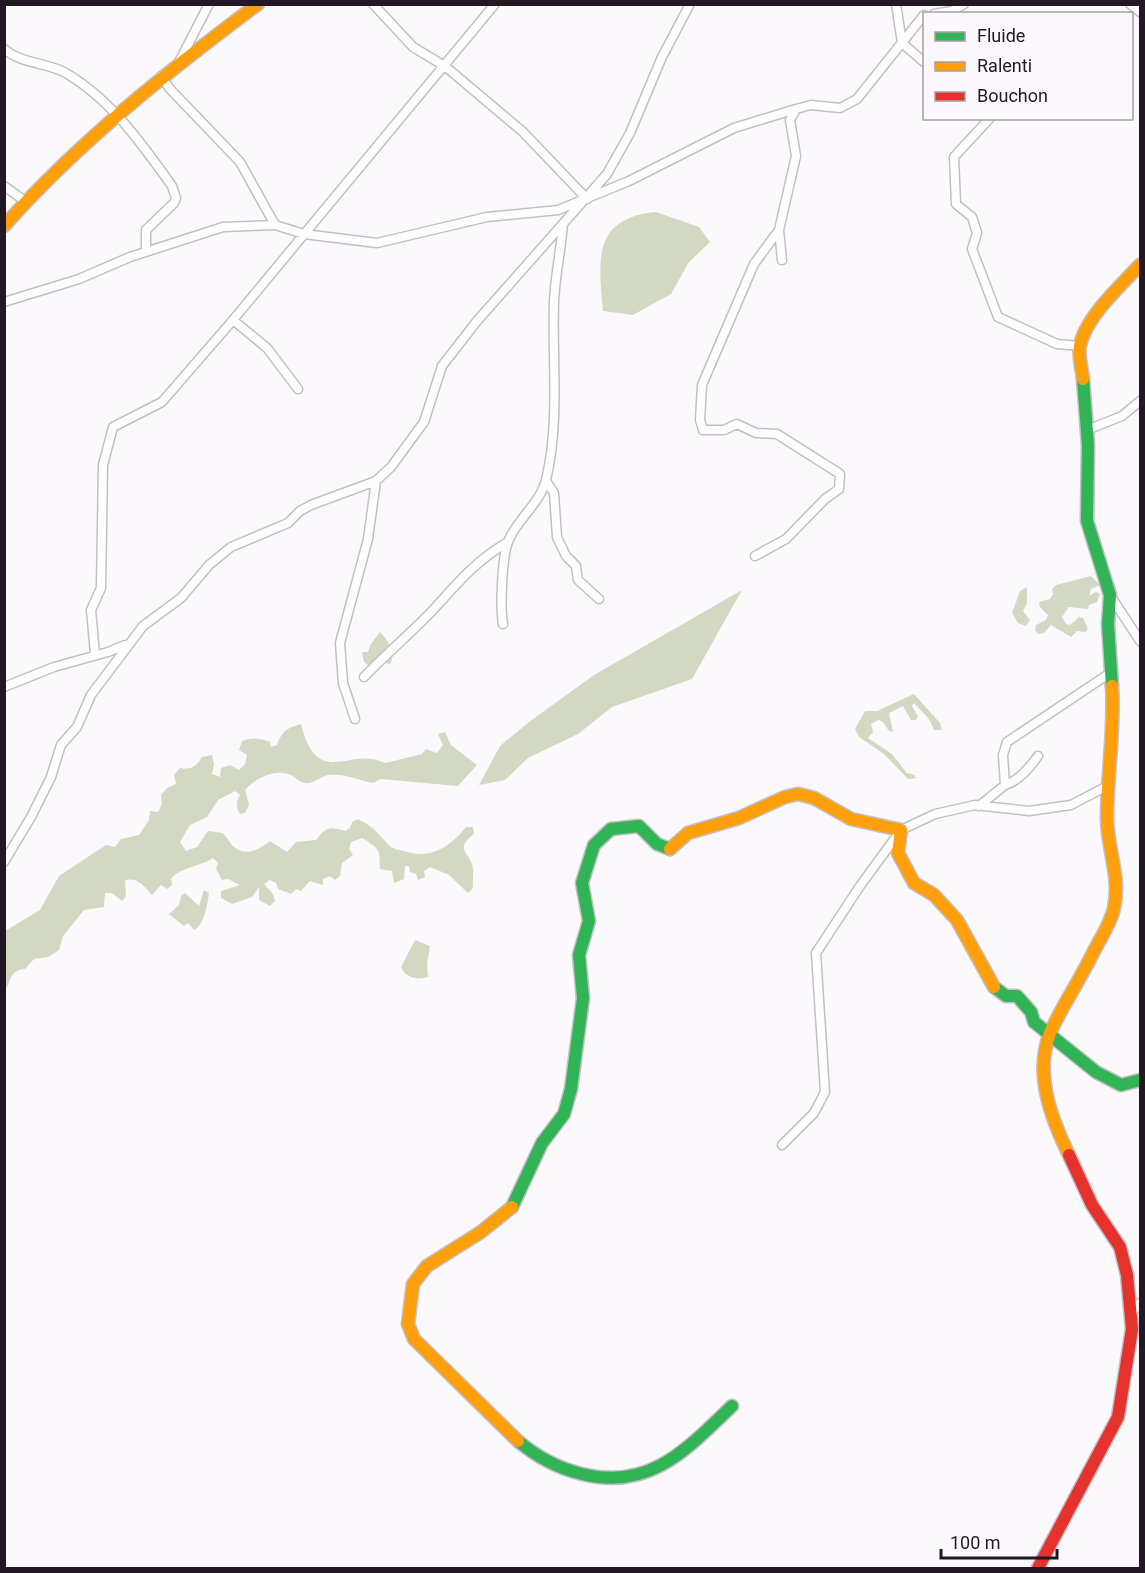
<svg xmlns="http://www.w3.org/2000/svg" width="1145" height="1573" font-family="Roboto,sans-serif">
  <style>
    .forest { fill: #d3d8c2 }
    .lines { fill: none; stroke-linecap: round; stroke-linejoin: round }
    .street-casing { stroke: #c4bfc6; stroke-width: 11 }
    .fast-casing { stroke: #c4bfc6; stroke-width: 15 }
    .slow-casing { stroke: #c4bfc6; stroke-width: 15 }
    .jam-casing { stroke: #c4bfc6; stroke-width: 15 }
    .street { stroke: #fffeff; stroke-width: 8 }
    .fast { stroke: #30b455; stroke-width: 12 }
    .slow { stroke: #ff9f0a; stroke-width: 12 }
    .jam { stroke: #e5322d; stroke-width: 12 }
  </style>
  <rect width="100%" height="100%" fill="#fcf9fd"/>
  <path class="forest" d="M656,212L699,227L710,242L689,262L671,294L633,315L603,311C598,259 593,218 656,212Z
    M1091,576L1100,585L1091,589L1089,596L1096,592L1100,594L1097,602L1089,605L1088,609L1069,607L1062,617L1066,624L1070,625L1079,617L1083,618L1088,629L1085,632L1077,631L1071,637L1051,625L1044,633L1038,634L1035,630L1036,625L1046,620L1048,615L1040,607L1039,602L1050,599L1053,594L1052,589L1056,585Z
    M1027,587V603L1023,611L1030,620L1026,626L1018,623L1012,613L1020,591Z
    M742,590L692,679L612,707L578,734L528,758L505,780L479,785L500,746L529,722L594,675Z
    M380,632C388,639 396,654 390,664L381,662L369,666L364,662L362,652H368L370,645Z
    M914,694L940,723L942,730H934L929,719L914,703L912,706L918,717L916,720H911L903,706L889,713L893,732L889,731L882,721L878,720L871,724L873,732L868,738L892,754L907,773L914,775L916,778L908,779L884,754L859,737L855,729L865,711H877Z
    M301,724C318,791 350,745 385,763L422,754L426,749L437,753L443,745L438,734L445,732L451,745L477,765L458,786L381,779L373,783C358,780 345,773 328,775C321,776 315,783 307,783C299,783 297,778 291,775C274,768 256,778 245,790L249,805L245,813L240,814C236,808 236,801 240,795L235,791L218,800L207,817L190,825L180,842L186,851L197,847L208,831L222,833C228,837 229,843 234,847C246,857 260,849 270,841L287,852L296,842L316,840C326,827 329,826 345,831L350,828L352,822L358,819C376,828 377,833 390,846C394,850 402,850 407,852C432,859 451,846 466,827H473L474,834C453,850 471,853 473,868C474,874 472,882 473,888L468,893L449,875L430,867L424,871L425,877L418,880L416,874L410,872L409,866H405L404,879L394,883L392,871L380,869C379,850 382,850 362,838L351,842L349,849L353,855L342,863L340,876L335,880L330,876L323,879V885L310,881L301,891L296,889L291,894L278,889L276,883L270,880L264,884L273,894L275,901L270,906L259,900V887L252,897L232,904L221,898V891L240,885L228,879L222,880L216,869L218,863L213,858C202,866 180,867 171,879L172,885L167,889L161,885L152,895C144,886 138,877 125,880L126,896L122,901L112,893H105L104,907L84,910L63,936L59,950L48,957L34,959L25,969C9,970 11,982 5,991V931L40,910L59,876L106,845L115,847L121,839L139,835L149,820L150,811L158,812L162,804L161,795L167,788L176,784L174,775L180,768C191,770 196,767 202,757L212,755L214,765L212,774L220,777L221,768L230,765L239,770L245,764L247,755L239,750L242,741C253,737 260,738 270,742L271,747L277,745C281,732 288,727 301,724Z
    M204,890L209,893C207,905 205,924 194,930L188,923L184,926L169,914L179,905L181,896L185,893L199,906Z
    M415,940L430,946L427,964L428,977C418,980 406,979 401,967Z"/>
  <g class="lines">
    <defs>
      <path id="street" d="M373,4L413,47L446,67L523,132L587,199
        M896,4L902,43L924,62
        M1130,4L1140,12
        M934,14L952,11L964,4
        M4,49C22,64 44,62 64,72C110,98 142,144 172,186L176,198L174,203L146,230V252
        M180,60L209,4
        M161,76L170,89L240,162L275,225L304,234L377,243L487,217L558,210L629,181L734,128L796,109
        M990,118L954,157L956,204L972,217L977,233L972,249L998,317L1057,344L1080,346
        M4,186L25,201
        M782,260L779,230L796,156L790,120L796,109L811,105L840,108L857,99L924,15
        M4,302L79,279L130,257L223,227L275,225
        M233,320L267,348L298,389
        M1087,430L1122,416L1140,401
        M546,481L554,493L557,537L566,556L576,566L578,580L599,599
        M755,556L786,539L825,499L839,489L840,474L777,434L756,433L737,424L724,430H703L700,420L702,385L754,264L779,230
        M1110,595L1140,641
        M503,624C500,608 502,557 508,542C516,520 540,504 546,480C560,422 552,360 554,302C555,276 561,250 563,224
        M95,654L91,610L101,588L103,465L113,427L162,402L233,320L495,4
        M364,677C386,654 410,634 432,611C457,584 475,561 508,542
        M4,687L54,667L108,652L125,645
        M355,719L343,683L340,643L368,539L376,481
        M1005,785C1019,781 1030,767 1038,756
        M979,806L1005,785L1003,755L1007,742L1113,671
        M4,862L31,817L51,777L61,745L77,727L91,695L143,626L181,598L209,565L231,547L288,523L300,511L311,505L376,481L391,467L424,422L442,366L477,321L607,174L630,133L662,57L690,4
        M782,1145L814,1113L825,1092L816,953L860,886L901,830L935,814L975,805L1029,811L1071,805L1109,785
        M1131,1314L1140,1303"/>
      <path id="fast" d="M1083,379L1088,445L1087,521L1110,595L1108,624L1112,686
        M994,987L1006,996H1017L1031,1012L1034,1022L1096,1072L1121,1085L1140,1080
        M512,1207L542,1143L564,1114L571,1089L583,998L579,955L589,921L582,883L594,845L611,829L639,826L657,844L670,849
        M518,1441C537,1457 557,1468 582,1474C650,1491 687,1449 732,1406"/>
      <path id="slow" d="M4,226C80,141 167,72 258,4
        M1083,379C1082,369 1078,356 1080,346C1085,318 1121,285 1140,265
        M670,849L688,833L739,818L785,797L798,794L814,798L851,819L901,830L898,853L914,883L934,895L957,920L994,987
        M1069,1155C1051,1118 1034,1074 1050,1033C1062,1006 1080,980 1093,953C1100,939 1111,923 1114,908C1121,877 1107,848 1107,818C1107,774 1115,730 1112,686
        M512,1207L481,1232L427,1266L413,1284L408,1324L414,1339L518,1441"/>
      <path id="jam" d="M1038,1568L1118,1417L1132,1329L1127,1275L1120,1247L1092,1205L1069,1155"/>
    </defs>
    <use href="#street" class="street-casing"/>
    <use href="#fast" class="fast-casing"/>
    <use href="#slow" class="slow-casing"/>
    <use href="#jam" class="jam-casing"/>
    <use href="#street" class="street"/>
    <use href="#fast" class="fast"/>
    <use href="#slow" class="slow"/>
    <use href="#jam" class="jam"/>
  </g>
  <rect width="1145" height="1573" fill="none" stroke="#211823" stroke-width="12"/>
  <rect x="923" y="12" width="210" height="108" fill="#fdf8fe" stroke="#a59ea6" stroke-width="1.5"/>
  <rect x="935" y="32" width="30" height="9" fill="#30b455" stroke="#a59ea6" stroke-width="1.5"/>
  <text x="977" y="42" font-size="18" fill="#211823">Fluide</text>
  <rect x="935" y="62" width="30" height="9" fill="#ff9f0a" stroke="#a59ea6" stroke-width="1.5"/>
  <text x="977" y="72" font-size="18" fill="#211823">Ralenti</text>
  <rect x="935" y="92" width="30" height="9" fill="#e5322d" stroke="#a59ea6" stroke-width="1.5"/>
  <text x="977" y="102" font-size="18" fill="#211823">Bouchon</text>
  <path d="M941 1549v9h116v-9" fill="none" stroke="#211823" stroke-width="3"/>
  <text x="950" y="1549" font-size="18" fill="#211823" stroke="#fdf8fe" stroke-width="4.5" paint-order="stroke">100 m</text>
</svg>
